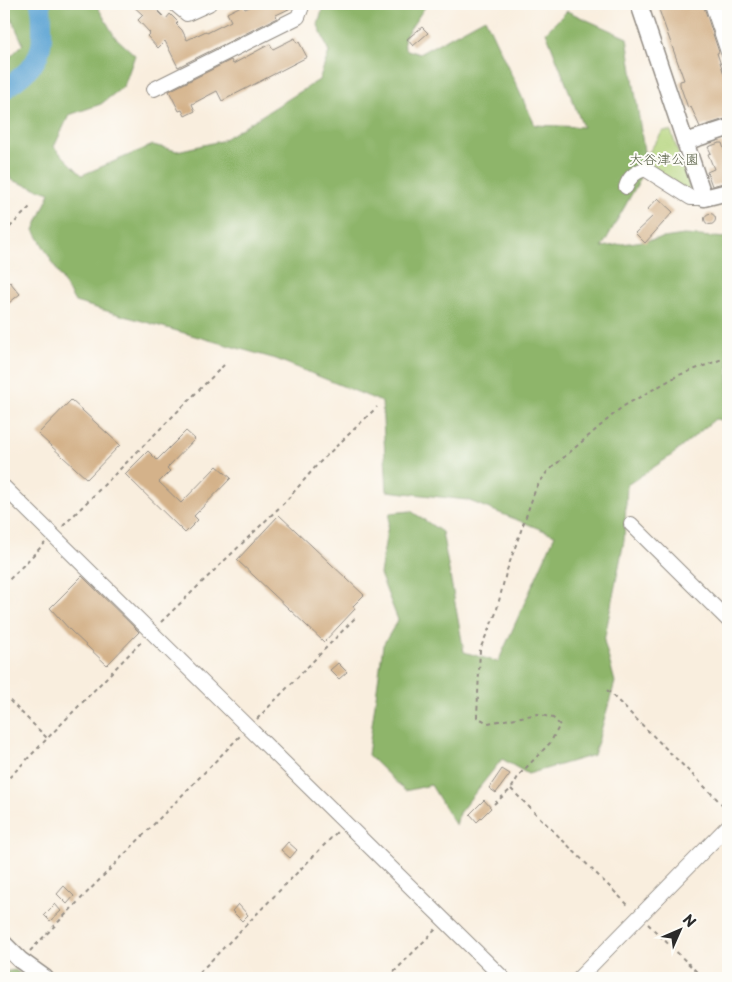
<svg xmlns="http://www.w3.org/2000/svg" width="732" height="982" font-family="'Playpen Sans','Klee One',sans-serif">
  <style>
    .green { fill: #b3d37a; stroke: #6f7f52 }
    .forest { fill: #8eb56a; stroke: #5c704a }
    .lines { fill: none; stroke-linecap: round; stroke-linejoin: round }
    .river { stroke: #5ea5d4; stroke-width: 20 }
    .building { fill: #d4b28a }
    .minor-casing { stroke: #928c84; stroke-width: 16 }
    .tertiary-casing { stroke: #928c84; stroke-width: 19 }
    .path { stroke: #928c84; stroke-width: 2; stroke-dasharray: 4 4; stroke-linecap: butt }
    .minor { stroke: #fff; stroke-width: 14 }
    .tertiary { stroke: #fff; stroke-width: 16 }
    .labels { text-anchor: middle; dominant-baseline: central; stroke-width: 4; stroke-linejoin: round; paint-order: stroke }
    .park-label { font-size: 14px; fill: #545d43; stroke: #fdfcf7 }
  </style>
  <rect width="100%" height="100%" fill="#fdfcf7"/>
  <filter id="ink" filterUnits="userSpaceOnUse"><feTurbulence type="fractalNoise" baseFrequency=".02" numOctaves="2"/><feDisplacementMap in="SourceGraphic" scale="10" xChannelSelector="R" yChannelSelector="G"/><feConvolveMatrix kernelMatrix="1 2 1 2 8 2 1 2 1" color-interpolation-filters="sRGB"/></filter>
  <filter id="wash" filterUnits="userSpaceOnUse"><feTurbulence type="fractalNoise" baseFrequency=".0096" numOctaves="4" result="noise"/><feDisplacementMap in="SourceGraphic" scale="20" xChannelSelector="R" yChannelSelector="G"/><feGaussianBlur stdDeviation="1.12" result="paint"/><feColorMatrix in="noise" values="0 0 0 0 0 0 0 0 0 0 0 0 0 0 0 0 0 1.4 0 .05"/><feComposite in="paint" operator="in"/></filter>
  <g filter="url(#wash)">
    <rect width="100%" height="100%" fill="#f9eede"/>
    <path class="green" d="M663,131H671L691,192L649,167L645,158Z"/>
    <path class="forest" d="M5,4H96L115,37L135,55L124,86L101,104L69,115L54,147L82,175L153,145L177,151L221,141L319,80L329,52L318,25L324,4H427L404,38L405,49L419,54L485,18L535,125L583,127L546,32L567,11L627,38L645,158L638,183L602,247L684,235L728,238V421L715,419L672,455L627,485L624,541L604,641L615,682L594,755L528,774L502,759L459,813L456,826L431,785L405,791L368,755L383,645L398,620L380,574L390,513L411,511L442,532L464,652L498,662L555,535L467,500L387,491L382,402L276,359L75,302L34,230L50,193L11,180L4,161V63L23,44Z
      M15,970L26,978H4V972Z"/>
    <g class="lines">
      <path class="river" d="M4,90C29,70 44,62 42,27C42,19 42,11 40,4"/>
    </g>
    <g id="blocks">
      <path class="building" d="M131,4H151L166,19L170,14L178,22L176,24L182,30L187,40L206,31L207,33L231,21L227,13L243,5L245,9L256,4H294L293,7L276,15L277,18L178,67L165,41L158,48L147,36L150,33L138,20L143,15Z
        M657,4H703L719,52L717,53L725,77L728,76V118L700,127L691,107L688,108L680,85V81L684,80Z
        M422,27L428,33L413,46L407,39Z
        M295,38L297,43L299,42L307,57L222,101L217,91L192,104L195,111L185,116L182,110L179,111L169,91L231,60L233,64L270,44L273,49Z
        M719,143H722L728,161V178L722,180L723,183L712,186L707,172L714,169L708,154L711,153L708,147Z
        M658,198L673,212L645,243L635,233L653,216L647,210Z
        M704.5 219a5.5 5.5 0 1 1 11 0a5.5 5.5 0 1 1-11 0Z
        M10,282L20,294L4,307V287Z
        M71,400L120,445L87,479L38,434Z
        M186,431L195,439L167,468L170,471L159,482L181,503L217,466L231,478L194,516L198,520L185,533L125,474L148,451L157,460Z
        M279,515L364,595L353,606L355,609L324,642L237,560Z
        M82,576L139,632L107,665L71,631L50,608Z
        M338,663L347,672L339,679L330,670Z
        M502,769L510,774L496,793L489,788Z
        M484,800L491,808L477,822L470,814Z
        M288,842L297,850L290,858L281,850Z
        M64,886L74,896L67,904L57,894Z
        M55,904L61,911L50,921L44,915Z
        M238,904L248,915L242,921L232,911Z"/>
    </g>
  </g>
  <g filter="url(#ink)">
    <use href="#blocks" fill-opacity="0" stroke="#928c84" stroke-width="1"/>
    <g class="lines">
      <defs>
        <path id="minor" d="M175,4L187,14L209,4
          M712,4L728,52
          M154,89L298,17L303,4
          M626,187C629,177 635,172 645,169L691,198H704
          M4,487L503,978
          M631,524L728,620
          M579,978L728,826"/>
        <path id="tertiary" d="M639,4L704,198L728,192
          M685,142L728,128
          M4,944L20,960L45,978"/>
      </defs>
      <use href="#minor" class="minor-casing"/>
      <use href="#tertiary" class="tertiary-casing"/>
      <path class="path" d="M4,233L32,205
        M63,526L224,365
        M4,585L45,543
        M161,622L286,501L318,464L377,407
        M607,690L728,810
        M4,695L47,738
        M257,719L355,618
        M4,783L143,640
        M511,789L630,907
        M494,804L511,789L519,775L550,743L560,725L553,718L538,714L488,723L477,717L480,649L496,613L506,573L536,488L547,472L622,407L679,375L728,357
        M648,924L703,978
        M30,951L240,736
        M194,978L337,832
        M388,978L436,929"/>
      <use href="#minor" class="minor"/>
      <use href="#tertiary" class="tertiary"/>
    </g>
  </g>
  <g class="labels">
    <g class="park-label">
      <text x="664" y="158">大谷津公園</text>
    </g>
  </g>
  <rect width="732" height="982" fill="none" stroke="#fdfcf7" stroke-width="20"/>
  <g transform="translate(680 930) rotate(45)" stroke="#fdfcf7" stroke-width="4" paint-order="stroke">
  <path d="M0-4L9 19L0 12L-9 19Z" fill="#2b2b2b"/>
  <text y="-8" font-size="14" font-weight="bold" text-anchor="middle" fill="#2b2b2b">N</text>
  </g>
</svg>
